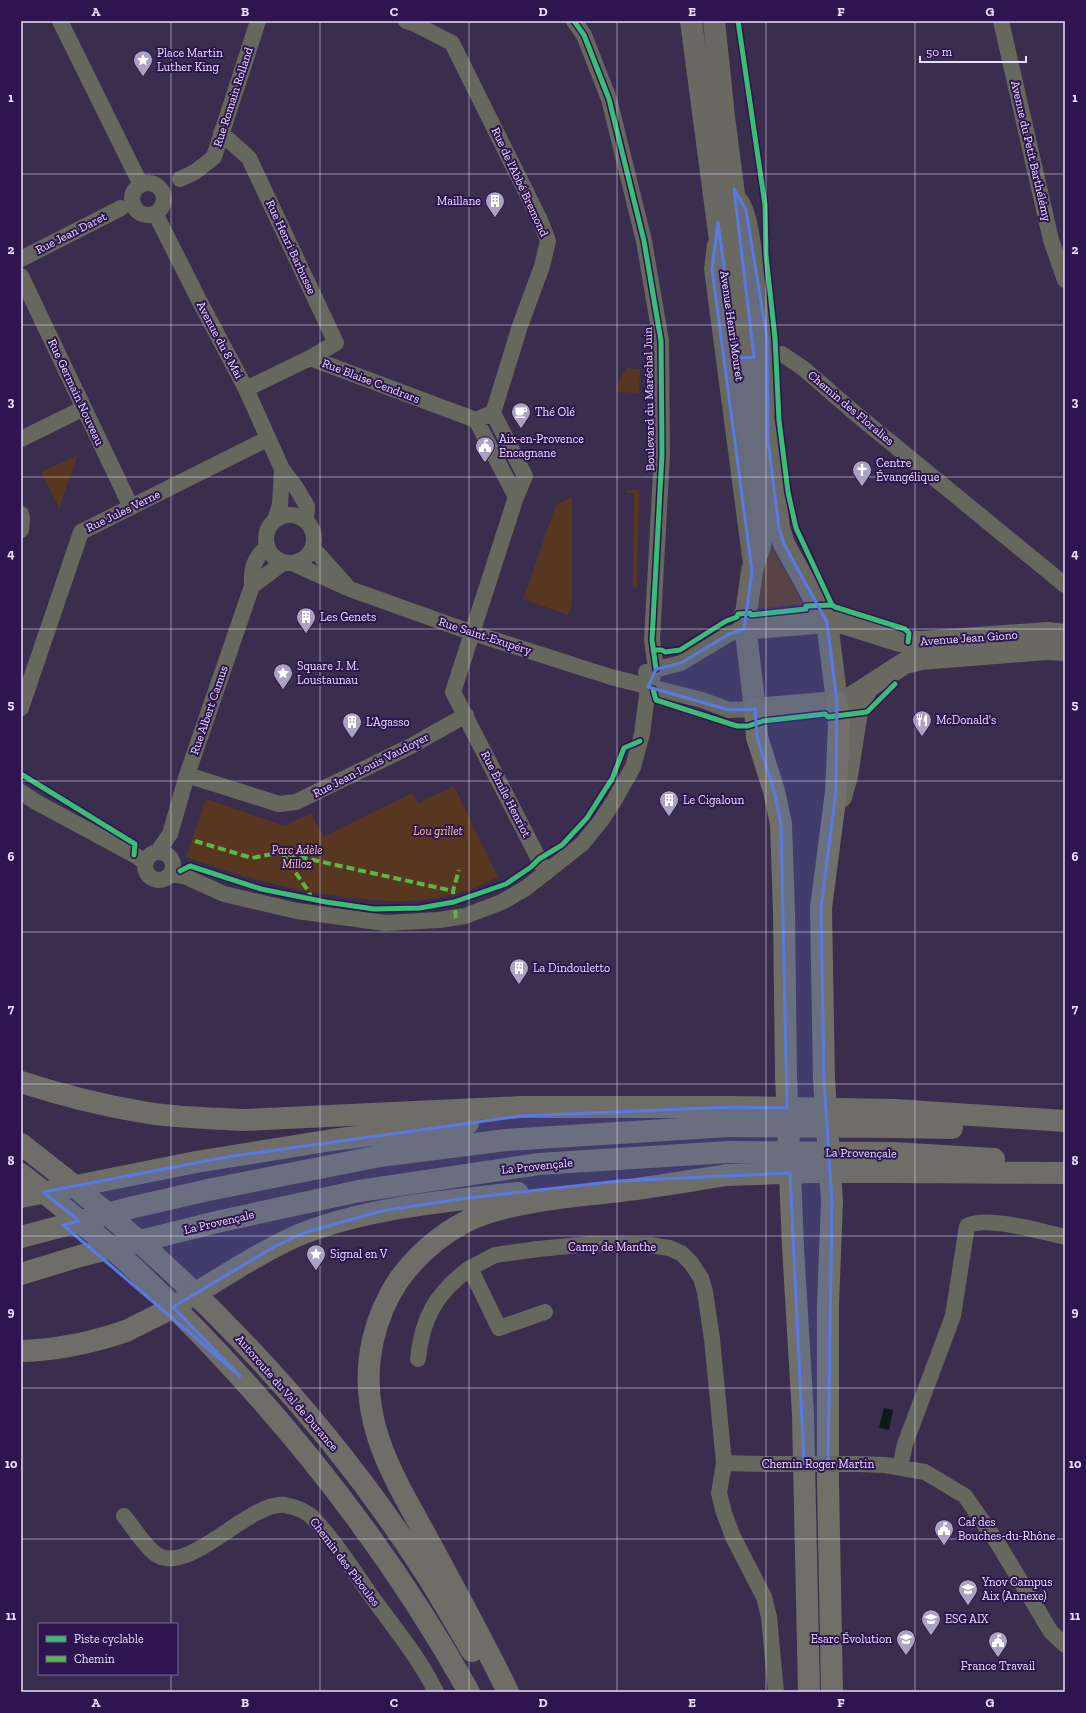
<svg xmlns="http://www.w3.org/2000/svg" width="1086" height="1713" font-family="'Zilla Slab',serif">
  <style>
    .green { fill: #583720 }
    .water { fill: #0e1a1a }
    .lines { fill: none; stroke-linecap: round; stroke-linejoin: round }
    .minor { stroke: #66685d; stroke-width: 16 }
    .secondary { stroke: #696962; stroke-width: 22 }
    .trunk { stroke: #706f68; stroke-width: 22 }
    .motorway { stroke: #6e6d68; stroke-width: 22 }
    .minor-bridge { stroke: #66685d; stroke-width: 16 }
    .motorway-bridge { stroke: #6e6d68; stroke-width: 22 }
    .quiet { stroke: #58b947; stroke-width: 4; stroke-dasharray: 8 4; stroke-linecap: butt }
    .cycleway-casing { stroke: #2f1550; stroke-width: 8 }
    .cycleway { stroke: #3abd76; stroke-width: 5 }
    .marked { fill: #5a7ae3; fill-opacity: 0.2; stroke: #5a7ae3; stroke-width: 3; stroke-linejoin: round }
    .grid { fill: none; stroke: #e8dffd; stroke-width: 1; stroke-opacity: 0.55 }
    .labels { text-anchor: middle; dominant-baseline: central; stroke-width: 4; stroke-linejoin: round; paint-order: stroke }
    .poi-label { font-size: 12px; fill: #e8dffd; stroke: #2f1550; text-anchor: start }
    .street-label { font-size: 12px; fill: #e8dffd; stroke: #2f1550 }
    .park-label { font-size: 12px; font-style: italic; fill: #fbc79e; stroke: #2f1550 }
    .neatline { fill: none; stroke: #e8dffd; stroke-width: 1.5 }
    .grid-label { font-size: 13px; text-anchor: middle; font-weight: bold; fill: #e8dffd }
  </style>
  <rect width="100%" height="100%" fill="#3b2d4e"/>
  <path class="green" d="M626,368L640,369L639,393L616,392V387Z
    M78,455L59,508L41,472Z
    M628,490H639L637,588L633,587L634,493H625Z
    M572,497V604L568,615L523,599L556,505Z
    M771,542L774,551L803,604L752,609Z
    M454,786L498,877C478,887 457,895 435,898C410,903 385,901 360,899C299,893 243,877 186,857L206,799L285,826L311,813L323,837L412,793L418,803Z"/>
  <path class="water" d="M884,1408L893,1410L889,1430L879,1428Z"/>
  <g class="lines">
    <path class="minor" d="M60,21L141,185
      M406,21L415,24L452,43L540,220L548,241L542,266L520,326L493,413
      M1001,21L1051,240L1065,280
      M221,133L249,158L336,343L310,358
      M180,179L195,172L214,157L258,21
      M132 199a16 16 0 1 1 32 0a16 16 0 1 1-32 0Z
      M741,201C750,216 751,235 754,252C761,286 768,321 769,356C770,374 768,393 768,411
      M155,213L200,302L246,389L282,469L295,486L307,506L306,519
      M715,245L712,269L751,564
      M21,259L121,208
      M21,276L131,507
      M743,358L782,354L804,369L856,414L1065,585
      M246,389L310,358L476,420L493,413
      M493,413L525,476L516,497L453,692L546,873
      M476,420L516,497
      M21,439L84,408
      M21,514L22,518L21,530
      M266 539a24 24 0 1 1 48 0a24 24 0 1 1-48 0Z
      M275,520L280,505L282,469
      M313,548L346,585
      M292,563L350,589L473,633L611,677L702,700L729,710L755,709
      M252,586L284,562
      M646,672L681,663L729,634L744,629
      M21,708L81,532L267,439
      M187,775L279,804L296,802L411,746L466,715
      M21,792L36,802L138,857L145,863
      M158,851L170,834L187,775L252,586C251,569 254,558 267,547
      M145 866a14 14 0 1 1 28 0a14 14 0 1 1-28 0Z
      M171,874L184,876L224,894L297,911L385,923L439,920L465,916L502,902L526,888L582,844L600,822L614,801L633,767L642,734L648,687L656,669L652,640L662,454L661,341L644,241L609,99L584,35L574,21
      M545,1312L499,1328L470,1268L495,1255L538,1249L590,1244L651,1245L669,1248L681,1253L691,1263L701,1278L705,1292L712,1339L724,1463L719,1493L724,1513L733,1537L764,1597L769,1617L776,1692
      M418,1359C422,1318 436,1293 470,1268
      M724,1463L764,1464
      M858,1464L885,1465L925,1472L965,1496L997,1542L1051,1632L1065,1645
      M900,1467L905,1444L953,1316L967,1226C986,1215 1043,1232 1065,1237
      M124,1516C134,1528 144,1546 157,1555C190,1575 249,1501 285,1505C294,1507 306,1511 312,1517C335,1541 353,1570 372,1597C394,1628 419,1657 436,1692"/>
    <path class="secondary" d="M691,21L731,324L761,512V541L752,571L746,613L744,616L755,709L837,702L852,697L905,663L921,659L1046,649L1065,650
      M714,21L724,117L753,341L756,383L768,441L779,528L784,544L827,622L837,702
      M744,629L827,622L843,623L900,641L921,642L1048,633L1065,635
      M841,797L847,776L858,705L868,687"/>
    <path class="trunk" d="M755,709L757,737L774,791L781,824L784,912L786,1076L793,1247L803,1415L809,1692
      M832,1692L828,1482V1305L832,1201L824,1080L821,908L836,792L839,726L837,702"/>
    <path class="motorway" d="M21,1082C61,1095 101,1105 142,1112C175,1118 209,1118 243,1120L523,1107H730
      M894,1110L1065,1121
      M894,1127L952,1128
      M21,1144C178,1264 319,1407 426,1574C442,1599 457,1626 472,1651
      M894,1153L994,1159
      M196,1162L332,1140L468,1123
      M893,1172L1065,1173
      M21,1174C61,1206 101,1237 138,1272C267,1395 382,1536 469,1692
      M208,1190L380,1156L506,1140L729,1126
      M221,1221L359,1191L539,1164L728,1152
      M237,1268C258,1256 280,1242 304,1233C372,1207 447,1201 518,1193
      M21,1351C57,1350 91,1343 126,1331
      M508,1692C482,1638 453,1586 425,1534C390,1471 356,1415 373,1340C378,1318 386,1299 398,1281C419,1251 452,1224 487,1213C527,1200 569,1197 611,1192C649,1188 688,1181 727,1175"/>
    <path class="minor-bridge" d="M764,1464H858"/>
    <path class="motorway-bridge" d="M730,1107L894,1110
      M729,1126L894,1127
      M728,1152L894,1153
      M727,1175L814,1172H893
      M21,1197L196,1162
      M21,1237L134,1207L208,1190
      M21,1274L80,1256L221,1221
      M126,1331L168,1310L237,1268"/>
    <path class="quiet" d="M195,841L252,858L277,853H282L453,891
      M282,853L309,892L311,898
      M456,918L453,891L459,870"/>
    <defs>
      <path id="cycleway" d="M574,21L584,35L609,99L644,241L661,341L662,454L652,640L656,669
        M738,21L765,205L766,255L775,338L779,420L788,492L796,528L832,605L835,607L905,629L909,633L908,642
        M653,650H662L665,652L680,650L726,621L737,617L738,614L750,613L751,615L806,609V606L832,605
        M653,689L656,700L737,726H748L763,721L825,714L828,717L867,712L895,684
        M21,774L135,844L134,855
        M180,871L190,866L261,889L326,902L374,909L420,908L454,902L506,884L531,867L539,859L562,845L587,818L606,788L612,779L624,748L640,741"/>
    </defs>
    <use href="#cycleway" class="cycleway-casing"/>
    <use href="#cycleway" class="cycleway"/>
  </g>
  <path class="marked" d="M734,189L746,210L767,338L768,441L779,528L784,544L827,622L837,702L836,792L821,908L824,1080L832,1201L828,1464H804L790,1173L619,1181L460,1199L382,1211L303,1233L274,1247L173,1307L240,1376L63,1225L79,1221L43,1192L232,1156L521,1116L730,1107L787,1108L781,824L774,791L757,737L755,709L729,710L648,687L656,669L681,663L729,634L744,629L752,571L712,269L718,223L737,358L754,357Z"/>
  <path class="grid" d="M171,21V1624M320,21V1692M469,21V1692M617,21V1692M766,21V1692M915,21V1692M21,174H1065M21,325H1065M21,477H1065M21,629H1065M21,781H1065M21,932H1065M21,1084H1065M21,1236H1065M21,1388H1065M21,1539H1065M171,1674V1692"/>
  <defs>
    <symbol id="sight-pin" viewBox="-11 -11 22 30"><path d="M0 17L-7.5 6A9.5 9.5 0 1 1 7.5 6Z" fill="#aba1c0" stroke="#2f1550"/><path d="M0-6L1.8-2.2L6-1.7L2.9 1.2L3.7 5.4L0 3.3L-3.7 5.4L-2.9 1.2L-6-1.7L-1.8-2.2Z" fill="#fff"/></symbol>
    <symbol id="building-pin" viewBox="-11 -11 22 30"><path d="M0 17L-7.5 6A9.5 9.5 0 1 1 7.5 6Z" fill="#aba1c0" stroke="#2f1550"/><path d="M-4-6H4V6H1V3H-1V6H-4ZM-2.5-4.3h1.7v1.8h-1.7ZM.8-4.3h1.7v1.8H.8ZM-2.5-1h1.7V.8h-1.7ZM.8-1h1.7V.8H.8Z" fill="#fff"/></symbol>
    <symbol id="cafe-pin" viewBox="-11 -11 22 30"><path d="M0 17L-7.5 6A9.5 9.5 0 1 1 7.5 6Z" fill="#aba1c0" stroke="#2f1550"/><path d="M-5.5-4.5H6V0H3Q3 3.5 0 3.5H-2.5Q-5.5 3.5-5.5 0ZM3-3.2v2h1.7v-2ZM-6 4.5H4V6H-6Z" fill="#fff"/></symbol>
    <symbol id="civic-pin" viewBox="-11 -11 22 30"><path d="M0 17L-7.5 6A9.5 9.5 0 1 1 7.5 6Z" fill="#aba1c0" stroke="#2f1550"/><path d="M-.6-6.5H3V-4.5H.6V-3L4-1V1h2V6H-6V1h2V-1L-.6-3ZM-1.2 2.5V6h2.4V2.5Z" fill="#fff"/></symbol>
    <symbol id="church-pin" viewBox="-11 -11 22 30"><path d="M0 17L-7.5 6A9.5 9.5 0 1 1 7.5 6Z" fill="#aba1c0" stroke="#2f1550"/><path d="M-1.2-6h2.4v3.5h3.3v2.4h-3.3V6h-2.4V-.1h-3.3v-2.4h3.3Z" fill="#fff"/></symbol>
    <symbol id="restaurant-pin" viewBox="-11 -11 22 30"><path d="M0 17L-7.5 6A9.5 9.5 0 1 1 7.5 6Z" fill="#aba1c0" stroke="#2f1550"/><path d="M-5-6h1v4h1v-4h1v4h1v-4h1v5L-1.5 .5V6h-2V.5L-5-1ZM5-6V6H3V1.5H1.5Q1.5-4 5-6Z" fill="#fff"/></symbol>
    <symbol id="university-pin" viewBox="-11 -11 22 30"><path d="M0 17L-7.5 6A9.5 9.5 0 1 1 7.5 6Z" fill="#aba1c0" stroke="#2f1550"/><path d="M0-5L7-2L0 1L-7-2ZM-4 1L0 2.5L4 1V4Q0 6-4 4Z" fill="#fff"/></symbol>
  </defs>
  <g fill-rule="evenodd">
    <use href="#sight-pin" x="132" y="49" width="22" height="30"/>
    <use href="#building-pin" x="484" y="190" width="22" height="30"/>
    <use href="#cafe-pin" x="510" y="401" width="22" height="30"/>
    <use href="#civic-pin" x="474" y="435" width="22" height="30"/>
    <use href="#church-pin" x="851" y="459" width="22" height="30"/>
    <use href="#building-pin" x="295" y="606" width="22" height="30"/>
    <use href="#sight-pin" x="272" y="662" width="22" height="30"/>
    <use href="#restaurant-pin" x="911" y="709" width="22" height="30"/>
    <use href="#building-pin" x="341" y="711" width="22" height="30"/>
    <use href="#building-pin" x="658" y="789" width="22" height="30"/>
    <use href="#building-pin" x="508" y="957" width="22" height="30"/>
    <use href="#sight-pin" x="305" y="1243" width="22" height="30"/>
    <use href="#civic-pin" x="933" y="1518" width="22" height="30"/>
    <use href="#university-pin" x="957" y="1578" width="22" height="30"/>
    <use href="#university-pin" x="920" y="1608" width="22" height="30"/>
    <use href="#university-pin" x="895" y="1628" width="22" height="30"/>
    <use href="#civic-pin" x="987" y="1630" width="22" height="30"/>
  </g>
  <g class="labels">
    <g class="poi-label">
      <text x="157" y="53">Place Martin<tspan x="157" dy="14">Luther King</tspan></text>
      <text x="481" y="201" text-anchor="end">Maillane</text>
      <text x="535" y="412">Thé Olé</text>
      <text x="499" y="439">Aix-en-Provence<tspan x="499" dy="14">Encagnane</tspan></text>
      <text x="876" y="463">Centre<tspan x="876" dy="14">Évangélique</tspan></text>
      <text x="320" y="617">Les Genets</text>
      <text x="297" y="666">Square J. M.<tspan x="297" dy="14">Loustaunau</tspan></text>
      <text x="936" y="720">McDonald's</text>
      <text x="366" y="722">L’Agasso</text>
      <text x="683" y="800">Le Cigaloun</text>
      <text x="533" y="968">La Dindouletto</text>
      <text x="330" y="1254">Signal en V</text>
      <text x="958" y="1522">Caf des<tspan x="958" dy="14">Bouches-du-Rhône</tspan></text>
      <text x="982" y="1582">Ynov Campus<tspan x="982" dy="14">Aix (Annexe)</tspan></text>
      <text x="945" y="1619">ESG AIX</text>
      <text x="892" y="1639" text-anchor="end">Esarc Évolution</text>
      <text x="998" y="1666" text-anchor="middle">France Travail</text>
    </g>
    <g class="street-label">
      <text transform="translate(233 97) rotate(-72)">Rue Romain Rolland</text>
      <text transform="translate(1031 151) rotate(77)">Avenue du Petit Barthélémy</text>
      <text transform="translate(520 182) rotate(65)">Rue de l'Abbé Bremond</text>
      <text transform="translate(71 233) rotate(-27)">Rue Jean Daret</text>
      <text transform="translate(291 247) rotate(65)">Rue Henri Barbusse</text>
      <text transform="translate(732 326) rotate(82)">Avenue Henri Mouret</text>
      <text transform="translate(220 340) rotate(62)">Avenue du 8 Mai</text>
      <text transform="translate(371 381) rotate(21)">Rue Blaise Cendrars</text>
      <text transform="translate(76 392) rotate(65)">Rue Germain Nouveau</text>
      <text transform="translate(649 399) rotate(-91)">Boulevard du Maréchal Juin</text>
      <text transform="translate(851 408) rotate(40)">Chemin des Floralies</text>
      <text transform="translate(123 511) rotate(-26)">Rue Jules Verne</text>
      <text transform="translate(485 636) rotate(18)">Rue Saint-Exupéry</text>
      <text transform="translate(969 638) rotate(-4)">Avenue Jean Giono</text>
      <text transform="translate(209 710) rotate(-71)">Rue Albert Camus</text>
      <text transform="translate(371 765) rotate(-27)">Rue Jean-Louis Vaudoyer</text>
      <text transform="translate(506 794) rotate(63)">Rue Émile Henriot</text>
      <text transform="translate(861 1153) rotate(1)">La Provençale</text>
      <text transform="translate(537 1166) rotate(-6)">La Provençale</text>
      <text transform="translate(219 1222) rotate(-13)">La Provençale</text>
      <text x="612" y="1247">Camp de Manthe</text>
      <text transform="translate(287 1393) rotate(49)">Autoroute du Val de Durance</text>
      <text x="818" y="1464">Chemin Roger Martin</text>
      <text transform="translate(345 1562) rotate(53)">Chemin des Piboules</text>
    </g>
    <g class="park-label">
      <text x="438" y="831">Lou grillet</text>
      <text x="297" y="850">Parc Adèle<tspan x="297" dy="14">Milloz</tspan></text>
    </g>
  </g>
  <rect width="1086" height="1713" fill="none" stroke="#2f1550" stroke-width="44"/>
  <rect x="38" y="1623" width="140" height="52" fill="#2f1550" stroke="#796695"/>
  <rect x="46" y="1636" width="20" height="6" fill="#3abd76" stroke="#796695"/>
  <text x="74" y="1643" font-size="12" fill="#e8dffd">Piste cyclable</text>
  <rect x="46" y="1656" width="20" height="6" fill="#58b947" stroke="#796695"/>
  <text x="74" y="1663" font-size="12" fill="#e8dffd">Chemin</text>
  <path d="M920 56v6h106v-6" fill="none" stroke="#e8dffd" stroke-width="2"/>
  <text x="926" y="56" font-size="12" fill="#e8dffd" stroke="#2f1550" stroke-width="3" paint-order="stroke">50 m</text>
  <rect x="22" y="22" width="1042" height="1669" class="neatline"/>
  <g class="grid-label">
    <text x="96" y="16">A</text>
    <text x="245" y="16">B</text>
    <text x="394" y="16">C</text>
    <text x="543" y="16">D</text>
    <text x="692" y="16">E</text>
    <text x="841" y="16">F</text>
    <text x="990" y="16">G</text>
    <text x="11" y="102">1</text>
    <text x="1075" y="102">1</text>
    <text x="11" y="254">2</text>
    <text x="1075" y="254">2</text>
    <text x="11" y="406">3</text>
    <text x="1075" y="406">3</text>
    <text x="11" y="558">4</text>
    <text x="1075" y="558">4</text>
    <text x="11" y="709">5</text>
    <text x="1075" y="709">5</text>
    <text x="11" y="861">6</text>
    <text x="1075" y="861">6</text>
    <text x="11" y="1013">7</text>
    <text x="1075" y="1013">7</text>
    <text x="11" y="1165">8</text>
    <text x="1075" y="1165">8</text>
    <text x="11" y="1316">9</text>
    <text x="1075" y="1316">9</text>
    <text x="11" y="1468">10</text>
    <text x="1075" y="1468">10</text>
    <text x="11" y="1620">11</text>
    <text x="1075" y="1620">11</text>
    <text x="96" y="1707">A</text>
    <text x="245" y="1707">B</text>
    <text x="394" y="1707">C</text>
    <text x="543" y="1707">D</text>
    <text x="692" y="1707">E</text>
    <text x="841" y="1707">F</text>
    <text x="990" y="1707">G</text>
  </g>
</svg>
